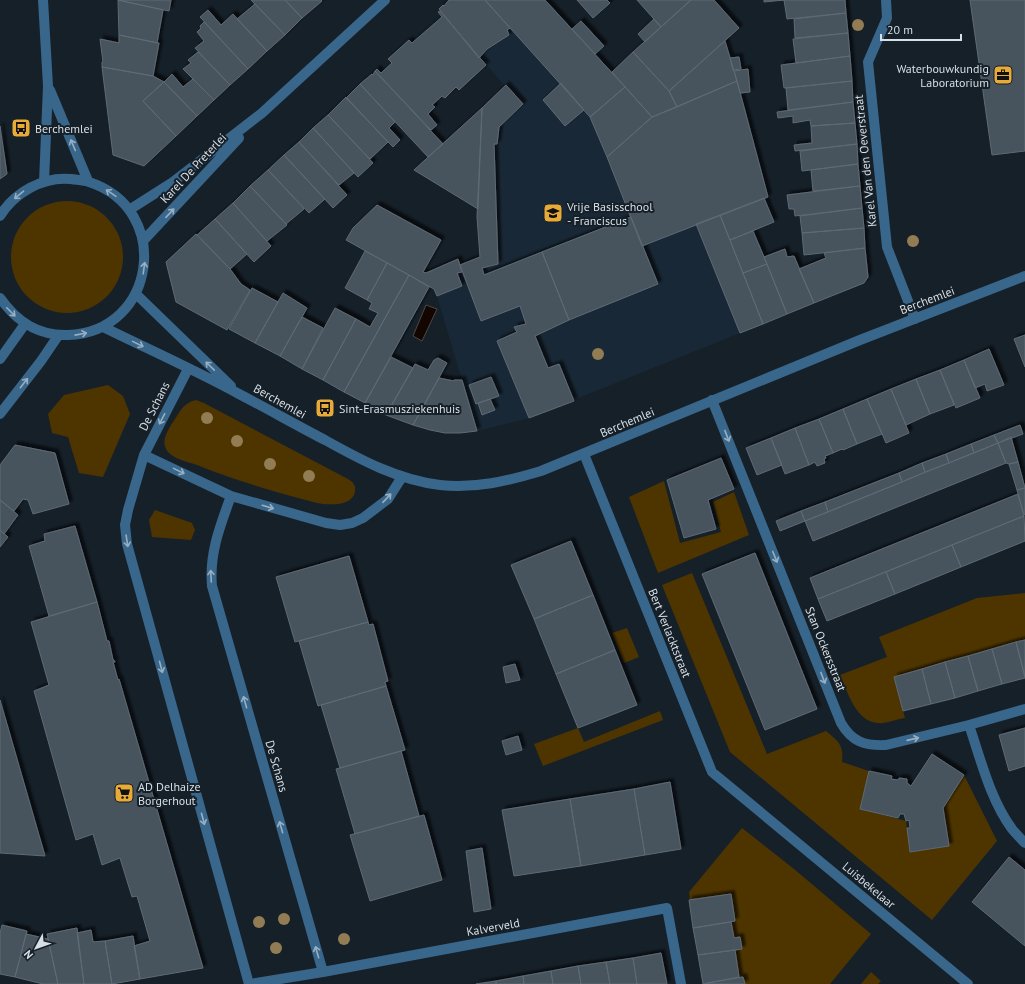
<svg xmlns="http://www.w3.org/2000/svg" width="1025" height="984" font-family="'PT Sans',sans-serif">
  <style>
    .built { fill: #192836 }
    .green { fill: #4e3500 }
    .water { fill: #130600; stroke: #4e4745 }
    .building { fill: #47535d; stroke: #5e6a75; filter: url(#shadow) }
    .lines { fill: none; stroke-linecap: round; stroke-linejoin: round }
    .minor { stroke: #39668b; stroke-width: 10 }
    .tree { fill: #927c53 }
    .oneway { stroke: #98afc1 }
    .labels { text-anchor: middle; dominant-baseline: central; stroke-width: 4; stroke-linejoin: round; paint-order: stroke }
    .poi-label { font-size: 12px; fill: #d8dfe5; stroke: #162029; text-anchor: start }
    .street-label { font-size: 12px; fill: #d8dfe5; stroke: #162029 }
  </style>
  <defs>
    <filter id="shadow"><feDropShadow dx="3.5" dy="-3.5" stdDeviation="1" flood-color="#0009"/></filter>
  </defs>
  <rect width="100%" height="100%" fill="#162029"/>
  <path class="built" d="M485,0L590,117L642,246L696,224L740,333L529,418L477,431L437,296L462,286L457,273L462,272L460,265L480,257L477,217L482,108L505,86L439,9L443,5L444,6Z"/>
  <path class="green" d="M11 257a56 56 0 1 1 112 0a56 56 0 1 1-112 0Z
    M108,385L123,396L130,414L103,477L79,473L68,437L52,433L48,414L64,395Z
    M196,400L204,403L348,479C353,482 356,485 355,491C353,507 328,505 317,503C276,492 236,481 197,465C188,462 175,459 169,453C160,444 166,434 171,425C179,414 182,403 196,400Z
    M664,481L680,543L721,532L713,502L734,492L749,535L658,573L629,497Z
    M155,510L192,523L195,530L191,540L152,537L149,520Z
    M692,573L767,754L826,731C838,741 844,745 842,762L869,771L860,809L906,821L910,852L949,846L943,808L964,775L997,841L932,920L730,752L662,585Z
    M1025,593V640L894,677L905,718C898,719 890,722 883,723C857,726 848,693 840,675L887,657L879,637L977,598Z
    M627,628L639,657L624,663L612,633Z
    M660,711L663,720L543,766L534,744L578,728L584,742Z
    M742,828L794,869L871,934L830,984H745L743,977H739L735,950L740,937L734,938L731,922L735,921L731,894L690,900L689,892Z
    M871,972L881,981L878,984H861Z"/>
  <path class="water" d="M426,305L437,309L422,341L413,336Z"/>
  <path class="building" d="M118,0L163,10L157,43L119,35Z
    M118,0H171L169,11Z
    M251,0H285L302,18L285,35Z
    M285,0H321L322,1L302,18Z
    M449,0H485L510,28L507,30L509,35L487,49L479,58L439,9L443,5L444,6Z
    M485,0H545L625,87L590,117Z
    M577,0H607L610,3L593,18Z
    M637,0H691L661,27Z
    M691,0H714L739,28L669,91L633,52Z
    M764,0H784L764,2Z
    M784,0H845L846,13L787,19Z
    M970,0H1025V151L992,155Z
    M255,4L285,35L267,51L237,19Z
    M208,10L221,25L233,14L267,51L248,69L200,17Z
    M440,11L486,65L459,90L456,87L445,98L442,96L432,105L435,107L428,114L437,125L431,130L375,71L377,69L381,73L392,63L388,59L409,40L412,43L442,17L438,12Z
    M846,13L848,33L795,38L794,19Z
    M654,19L661,27L645,42L638,34Z
    M581,21L604,46L595,54L572,29Z
    M204,22L248,69L230,85L195,48L204,41L197,32L201,28L200,26Z
    M848,33L850,56L796,63L793,39Z
    M119,35L159,43L153,76L102,67V62H103L100,39L119,43Z
    M725,41L737,81L677,107L669,91Z
    M198,52L230,85L214,100L183,69L191,63L188,60Z
    M633,52L669,91L677,107L652,117L612,72Z
    M850,56L852,81L784,88L781,65Z
    M739,57L741,69L733,70L730,58Z
    M102,67L153,76L164,82L143,101L176,136L144,166L113,155Z
    M748,69L750,92L740,93L734,71Z
    M375,71L443,144L428,157L360,84L372,74L373,75Z
    M172,74L183,87L193,79L214,100L197,116L164,82Z
    M737,81L768,197L642,246L607,157L652,117Z
    M852,81L853,102L788,110L786,88Z
    M164,82L197,116L176,136L143,101Z
    M561,83L584,110L565,126L543,100Z
    M360,84L395,122L389,128L400,140L393,147L346,98Z
    M506,85L523,104L499,127L497,144H494L498,264L482,268L484,275L542,252L569,320L535,336L548,368L559,364L574,401L529,418L497,341L517,332L514,327L526,324L520,306L481,321L460,265L480,257L477,217L482,108Z
    M625,87L652,117L607,157L590,117Z
    M346,97L388,142L370,159L328,115Z
    M853,102L855,123L811,126L810,120L793,123V116L778,118L777,112Z
    M482,108L478,209L414,170Z
    M328,115L373,163L358,177L313,128Z
    M855,123L857,144L795,151L794,145L812,143L811,126Z
    M0,126L7,174L0,179Z
    M313,128L354,173L339,185L299,142Z
    M299,142L347,195L333,208L284,155Z
    M857,144L858,164L802,171L800,151Z
    M284,155L325,199L309,213L268,170Z
    M858,164L860,186L813,191L811,170Z
    M268,170L304,209L286,224L250,186Z
    M250,186L287,225L267,241L233,203Z
    M860,186L862,208L795,216L794,209H789L787,195Z
    M764,198L774,222L730,240L720,215Z
    M233,203L271,246L254,262L215,219Z
    M377,205L441,240L423,272L426,273L458,259L462,272L457,273L462,286L437,296L434,289L346,240L353,228Z
    M862,208L864,228L802,233L800,216Z
    M720,215L763,324L740,333L696,224Z
    M631,217L658,284L569,320L542,252Z
    M215,219L247,254L230,269L197,235Z
    M864,228L865,248L804,255L802,233Z
    M753,231L767,264L743,273L730,240Z
    M196,234L230,269L241,284L250,290L227,330L176,302L166,262Z
    M865,248L868,277L864,283L814,303L799,269L826,258L824,253Z
    M785,249L787,257L794,256L814,303L787,314L764,257Z
    M365,251L387,263L367,300L345,288Z
    M387,263L409,275L344,392L323,380L356,319L370,327L378,313L369,309L372,303L367,300Z
    M767,264L787,314L763,324L743,273Z
    M409,275L429,287L365,403L344,392Z
    M252,288L278,302L255,343L229,329Z
    M283,293L307,308L280,356L255,343Z
    M335,308L356,319L323,380L302,369Z
    M302,317L323,328L302,369L280,356Z
    M1025,335V367L1014,339Z
    M989,349L1004,385L987,391L985,384L975,388L964,360Z
    M391,357L413,368L386,415L365,403Z
    M438,358L447,363L413,425L386,415L415,364L428,370L434,360Z
    M964,360L980,398L956,408L940,370Z
    M940,370L954,405L930,414L916,379Z
    M491,377L499,396L476,404L469,385Z
    M439,378L454,381V380H462L477,431L460,433H445L430,430L413,425Z
    M916,379L930,414L906,425L891,389Z
    M891,389L909,433L886,443L867,399Z
    M490,399L495,410L482,415L478,403Z
    M867,399L882,434L857,444L843,409Z
    M843,409L857,444L843,450L842,449L833,453L819,419Z
    M819,419L833,453L825,456L826,458L824,459L825,463L817,466L815,462L809,465L795,428Z
    M1020,425L1023,434L998,443L994,435Z
    M795,428L809,465L785,474L771,438Z
    M994,435L998,443L974,453L971,444Z
    M1011,437L1018,462L1009,464L1006,463L998,443Z
    M771,438L782,465L757,475L746,448Z
    M998,443L1006,463L813,541L805,521Z
    M971,444L974,453L949,463L946,454Z
    M15,445L55,453L69,504L33,514L28,500L23,499L14,511L0,500V465Z
    M946,454L949,463L925,472L922,463Z
    M721,458L734,489L708,500L716,529L684,538L667,480Z
    M1018,462L1025,488L1017,490L1009,464Z
    M922,463L925,472L902,482L899,473Z
    M899,473L902,482L828,512L825,502Z
    M1025,488V514L1024,515L1017,490Z
    M1018,494L1024,516L818,599L810,578Z
    M0,500L18,515L4,534L0,530Z
    M825,502L828,512L805,521L801,511Z
    M801,511L805,521L780,531L776,521Z
    M1024,516L1025,541L961,567L952,545Z
    M75,526L97,602L49,616L29,546L45,541L44,534Z
    M0,530L8,537L0,547Z
    M571,541L593,595L534,619L511,565Z
    M952,545L961,567L895,594L886,572Z
    M755,553L817,709L765,730L702,574Z
    M349,556L368,622L295,642L276,577Z
    M886,572L895,594L827,621L818,599Z
    M593,595L615,650L556,674L534,619Z
    M97,602L107,641H109L113,660H114L115,662H113L118,680L119,679L203,968L140,979L134,946L150,941L137,896L132,897L120,858L102,865L93,834L76,840L34,691L49,685L31,622Z
    M368,622L369,625L373,624L388,681L385,682L386,686L318,706L299,641Z
    M1025,640V676L1016,642Z
    M1016,642L1025,678L1002,684L992,649Z
    M992,649L1002,684L978,691L968,656Z
    M615,650L637,705L578,728L556,674Z
    M968,656L978,691L955,698L945,662Z
    M945,662L955,698L931,704L922,669Z
    M515,664L520,680L506,683L503,667Z
    M922,669L931,704L903,711L894,677Z
    M386,686L405,750L340,768L321,705Z
    M0,700L45,856L0,853Z
    M1025,728V766L1009,771L999,735Z
    M518,736L522,750L506,755L502,741Z
    M401,751L419,816L355,834L336,769Z
    M932,754L964,775L943,808L949,846L910,852L907,828H910L909,820L906,821L904,814H900L898,818L860,809L869,771L892,776L891,779L898,780L899,778L907,779V783L911,786Z
    M670,782L681,849L645,855L634,789Z
    M634,789L645,855L581,866L570,799Z
    M570,799L581,866L514,876L502,810Z
    M424,815L442,880L370,901L350,835Z
    M482,848L491,909L474,912L466,851Z
    M1009,857L1025,870V946L972,902Z
    M731,894L735,921L693,928L689,900Z
    M731,922L734,938L740,937L742,949L698,955L693,928Z
    M2,925L27,931L15,977L0,974V933Z
    M77,928L84,984H58L47,934Z
    M91,930L93,942L105,941L112,984H84L77,933Z
    M26,934L48,939L58,984H43L15,977Z
    M133,936L140,979L112,984L105,941Z
    M735,950L739,977L703,984L698,955Z
    M661,953L667,984H637L633,958Z
    M633,958L637,984H610L606,962Z
    M606,962L610,984H581L578,966Z
    M578,966L581,984H553L551,971Z
    M551,971L553,984H524L523,976Z
    M523,976L524,984H496V981Z
    M743,977L745,984H707V983Z
    M496,981V984H476Z"/>
  <g class="lines">
    <path class="minor" d="M43,0L48,86L44,182
      M886,0L887,18L868,62L887,247L915,319
      M50,90L88,181
      M129,210L173,182L262,113L385,0
      M0,216C14,193 43,176 71,179C77,180 84,180 89,182C173,209 157,332 68,335C38,336 17,322 0,298
      M143,241L239,138
      M136,294L231,386
      M103,327C148,349 195,370 239,394C268,409 296,425 325,440C361,460 398,480 440,485C474,489 508,481 541,471L860,340L1025,276
      M0,359L25,324
      M188,369L144,455L128,510L125,525L127,544L249,984
      M712,400L841,723C852,742 865,746 886,745L969,725L1025,709
      M0,414L41,361L58,336
      M584,454L712,772L968,984
      M144,455L231,496L326,523L340,525L352,523L363,518L388,499L402,477
      M231,496C220,526 209,554 212,586L323,972L250,984
      M969,725C981,760 990,799 1012,829C1016,834 1021,839 1025,843
      M323,972L667,908L681,984"/>
  </g>
  <g class="tree">
    <circle cx="858" cy="25" r="6"/>
    <circle cx="913" cy="241" r="6"/>
    <circle cx="598" cy="354" r="6"/>
    <circle cx="207" cy="418" r="6"/>
    <circle cx="237" cy="441" r="6"/>
    <circle cx="270" cy="464" r="6"/>
    <circle cx="309" cy="476" r="6"/>
    <circle cx="284" cy="919" r="6"/>
    <circle cx="259" cy="922" r="6"/>
    <circle cx="344" cy="939" r="6"/>
    <circle cx="276" cy="948" r="6"/>
  </g>
  <defs><path id="oneway-shaft" d="M-6 0H5M1.5-3L5.5 0L1.5 3" fill="none" stroke-width="1.6" stroke-linecap="round" stroke-linejoin="round"/></defs>
  <g class="oneway">
    <use href="#oneway-shaft" transform="translate(73 145) rotate(-113)"/>
    <use href="#oneway-shaft" transform="translate(111 193) rotate(-146)"/>
    <use href="#oneway-shaft" transform="translate(19 195) rotate(140)"/>
    <use href="#oneway-shaft" transform="translate(170 213) rotate(-47)"/>
    <use href="#oneway-shaft" transform="translate(144 268) rotate(-82)"/>
    <use href="#oneway-shaft" transform="translate(11 312) rotate(45)"/>
    <use href="#oneway-shaft" transform="translate(81 334) rotate(-11)"/>
    <use href="#oneway-shaft" transform="translate(138 344) rotate(26)"/>
    <use href="#oneway-shaft" transform="translate(210 366) rotate(-136)"/>
    <use href="#oneway-shaft" transform="translate(24 383) rotate(-52)"/>
    <use href="#oneway-shaft" transform="translate(162 419) rotate(117)"/>
    <use href="#oneway-shaft" transform="translate(727 436) rotate(69)"/>
    <use href="#oneway-shaft" transform="translate(179 471) rotate(26)"/>
    <use href="#oneway-shaft" transform="translate(387 498) rotate(-47)"/>
    <use href="#oneway-shaft" transform="translate(268 507) rotate(16)"/>
    <use href="#oneway-shaft" transform="translate(127 541) rotate(81)"/>
    <use href="#oneway-shaft" transform="translate(775 557) rotate(68)"/>
    <use href="#oneway-shaft" transform="translate(211 576) rotate(-93)"/>
    <use href="#oneway-shaft" transform="translate(161 667) rotate(75)"/>
    <use href="#oneway-shaft" transform="translate(823 678) rotate(69)"/>
    <use href="#oneway-shaft" transform="translate(245 702) rotate(-106)"/>
    <use href="#oneway-shaft" transform="translate(913 739) rotate(-13)"/>
    <use href="#oneway-shaft" transform="translate(203 819) rotate(75)"/>
    <use href="#oneway-shaft" transform="translate(281 827) rotate(-106)"/>
    <use href="#oneway-shaft" transform="translate(317 952) rotate(-106)"/>
  </g>
  <defs>
    <symbol id="office-square" viewBox="-11 -11 22 22"><rect x="-9" y="-9" width="18" height="18" rx="4" fill="#e8ab37" stroke="#162029"/><path d="M-6-3h4V-5.5h4V-3h4V5H-6ZM-1-4.5V-3h2v-1.5ZM-6 0V1H6V0Z" fill="#111"/></symbol>
    <symbol id="bus-square" viewBox="-11 -11 22 22"><rect x="-9" y="-9" width="18" height="18" rx="4" fill="#e8ab37" stroke="#162029"/><path d="M-5-6H5V4H4V6H2V4H-2V6H-4V4H-5ZM-3.5-4V0h7V-4ZM-3.5 1.2v1.5H-2V1.2ZM2 1.2v1.5H3.5V1.2Z" fill="#111"/></symbol>
    <symbol id="school-square" viewBox="-11 -11 22 22"><rect x="-9" y="-9" width="18" height="18" rx="4" fill="#e8ab37" stroke="#162029"/><path d="M0-5L7-2L0 1L-7-2ZM-4 1L0 2.5L4 1V4Q0 6-4 4Z" fill="#111"/></symbol>
    <symbol id="supermarket-square" viewBox="-11 -11 22 22"><rect x="-9" y="-9" width="18" height="18" rx="4" fill="#e8ab37" stroke="#162029"/><path d="M-6-5.5h2.5l.6 2H6L4.5 2H-2.5L-4.4-4H-6ZM-1.5 3.2a1.3 1.3 0 1 0 .1 0ZM3 3.2a1.3 1.3 0 1 0 .1 0Z" fill="#111"/></symbol>
  </defs>
  <g fill-rule="evenodd">
    <use href="#office-square" x="992" y="64" width="22" height="22"/>
    <use href="#bus-square" x="10" y="117" width="22" height="22"/>
    <use href="#school-square" x="542" y="202" width="22" height="22"/>
    <use href="#bus-square" x="314" y="397" width="22" height="22"/>
    <use href="#supermarket-square" x="113" y="782" width="22" height="22"/>
  </g>
  <g class="labels">
    <g class="poi-label">
      <text x="989" y="68" text-anchor="end">Waterbouwkundig<tspan x="989" dy="14">Laboratorium</tspan></text>
      <text x="35" y="128">Berchemlei</text>
      <text x="567" y="206">Vrije Basisschool<tspan x="567" dy="14">- Franciscus</tspan></text>
      <text x="339" y="408">Sint-Erasmusziekenhuis</text>
      <text x="138" y="786">AD Delhaize<tspan x="138" dy="14">Borgerhout</tspan></text>
    </g>
    <g class="street-label">
      <text transform="translate(865 161) rotate(-96)">Karel Van den Oeverstraat</text>
      <text transform="translate(193 168) rotate(-47)">Karel De Preterlei</text>
      <text transform="translate(927 300) rotate(-21)">Berchemlei</text>
      <text transform="translate(280 401) rotate(29)">Berchemlei</text>
      <text transform="translate(154 406) rotate(-63)">De Schans</text>
      <text transform="translate(627 422) rotate(-23)">Berchemlei</text>
      <text transform="translate(670 633) rotate(68)">Bert Verlacktstraat</text>
      <text transform="translate(826 649) rotate(68)">Stan Ockersstraat</text>
      <text transform="translate(277 766) rotate(74)">De Schans</text>
      <text transform="translate(869 885) rotate(40)">Luisbekelaar</text>
      <text transform="translate(493 927) rotate(-10)">Kalverveld</text>
    </g>
  </g>
  <g transform="translate(36 948) rotate(229)" stroke="#162029" stroke-width="3" paint-order="stroke">
  <path d="M0-3L7 15L0 10L-7 15Z" fill="#d8dfe5"/>
  <text y="-6" font-size="11" font-weight="bold" text-anchor="middle" fill="#d8dfe5">N</text>
  </g>
  <path d="M881 34v6h80v-6" fill="none" stroke="#d8dfe5" stroke-width="2"/>
  <text x="887" y="34" font-size="12" fill="#d8dfe5" stroke="#162029" stroke-width="3" paint-order="stroke">20 m</text>
</svg>
